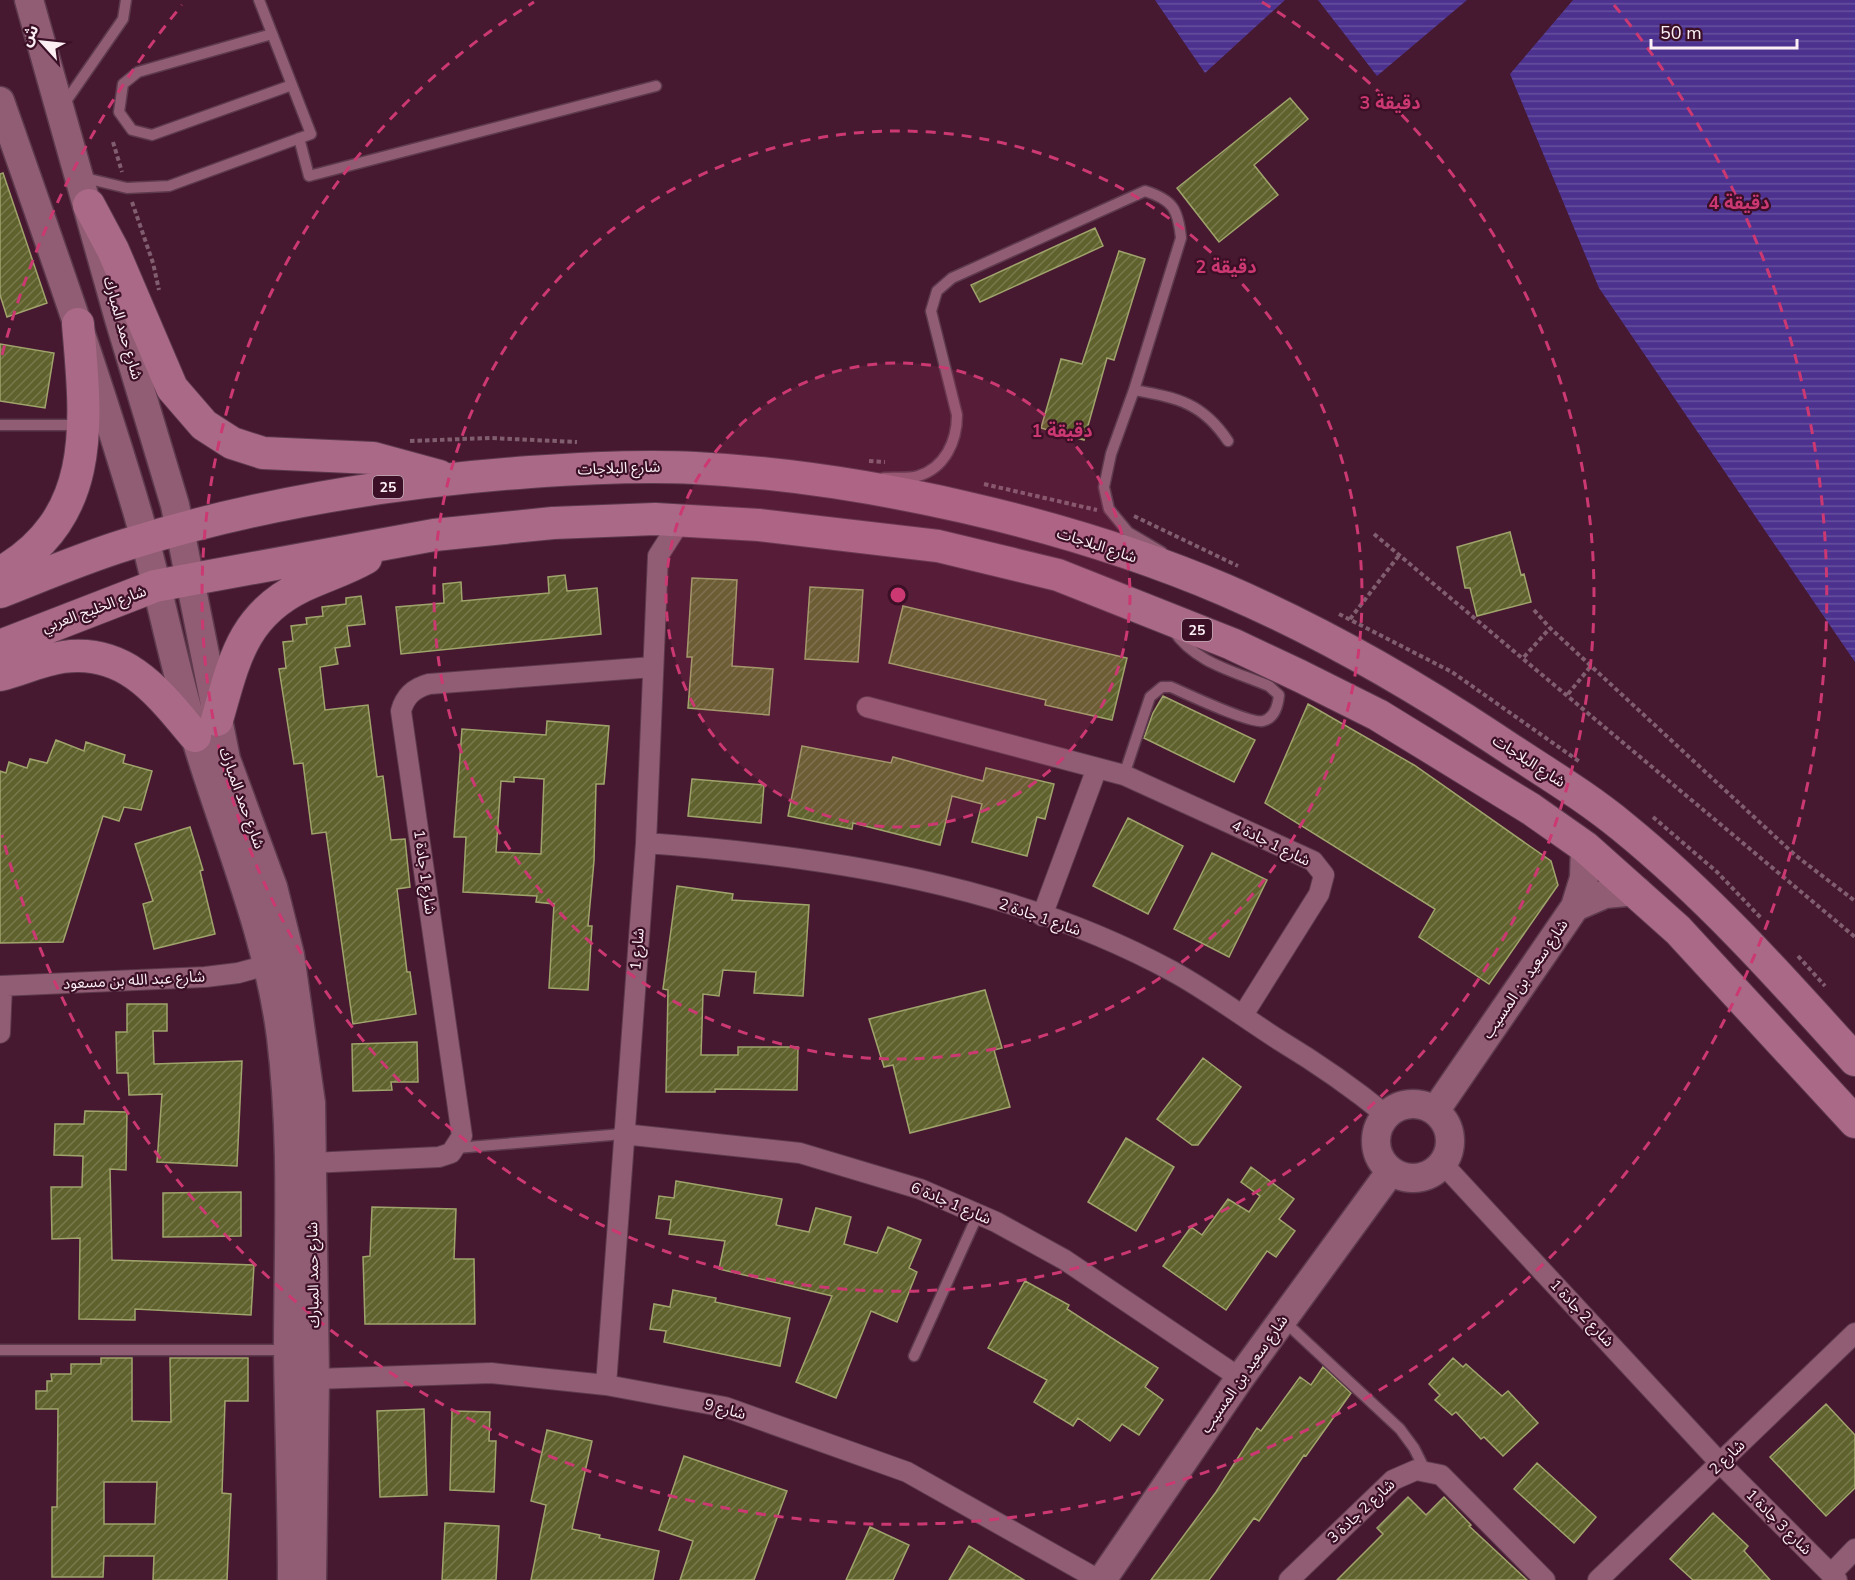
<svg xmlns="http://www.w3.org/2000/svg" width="1855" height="1580" font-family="'Nunito Sans','Noto Sans Arabic',sans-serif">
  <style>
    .water { fill: url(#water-rules) }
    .building { fill: url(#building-hatch); stroke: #a0a46c; stroke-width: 1.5; fill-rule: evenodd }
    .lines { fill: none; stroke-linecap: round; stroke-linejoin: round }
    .lane-casing { stroke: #5d3a4d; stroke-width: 13 }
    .street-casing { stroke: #5d3a4d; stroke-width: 22 }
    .secondary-casing { stroke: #5d3a4d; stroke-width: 31 }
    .primary-casing { stroke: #5d3a4d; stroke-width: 34 }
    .path { stroke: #805d6f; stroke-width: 4; stroke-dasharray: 4.5 3; stroke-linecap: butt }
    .lane { stroke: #915d74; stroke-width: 10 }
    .street { stroke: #915d74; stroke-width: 20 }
    .secondary { stroke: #915d74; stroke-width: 28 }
    .primary { stroke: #aa6a87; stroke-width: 32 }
    .ring { fill: none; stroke: #cb3872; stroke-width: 3; stroke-dasharray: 10 8 }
    .labels { text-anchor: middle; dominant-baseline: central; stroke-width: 4.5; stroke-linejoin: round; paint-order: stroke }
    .shield { fill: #3b0f26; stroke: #c1acb6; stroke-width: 1.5 }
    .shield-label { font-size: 14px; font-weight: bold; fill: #fbeff4 }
    .street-label { font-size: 15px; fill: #fbeff4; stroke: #3b0f26 }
    .centre { fill: #cb3872; stroke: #3b0f26; stroke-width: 3 }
    .ring-label { font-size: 18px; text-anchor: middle; font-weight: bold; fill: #cb3872; stroke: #3b0f26; stroke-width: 4.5; stroke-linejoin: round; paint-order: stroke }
  </style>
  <defs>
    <pattern id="water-rules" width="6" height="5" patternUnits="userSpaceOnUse" patternTransform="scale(1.5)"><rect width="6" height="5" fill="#4c328e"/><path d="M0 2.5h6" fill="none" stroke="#67509e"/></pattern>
    <pattern id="building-hatch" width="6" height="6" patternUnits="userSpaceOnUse" patternTransform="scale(1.5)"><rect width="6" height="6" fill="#60622d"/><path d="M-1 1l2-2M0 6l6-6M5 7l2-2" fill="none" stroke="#78794c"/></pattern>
  </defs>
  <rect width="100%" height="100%" fill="#461930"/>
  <path class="water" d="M1155,0H1285L1205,73Z
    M1318,0H1467L1377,76Z
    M1573,0H1855V662L1599,288L1510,74Z"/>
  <path class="building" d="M1290,98L1308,119L1254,165L1278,195L1219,242L1177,188Z
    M3,173L47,303L7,317L0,295V174Z
    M1095,228L1103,246L980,302L971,285Z
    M1119,251L1145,259L1114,360L1107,358L1084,440L1041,428L1061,359L1082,364Z
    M0,344L54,353L45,408L0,401Z
    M1510,532L1521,575L1524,574L1531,602L1477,616L1470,588H1465L1457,547Z
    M565,575L567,591L597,588L601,634L401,654L396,607L444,603L443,584L461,582L462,601L549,593L548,577Z
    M692,578L737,580L732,666L773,669L769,715L688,708L692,657H687Z
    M810,587L863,590L858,662L805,659Z
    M361,596L365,624L347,626L350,646L335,648L338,664L320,667L325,710L368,705L377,777L383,776L391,840L405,839L410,887L397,889L407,972H410L416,1014L353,1024L326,832L312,834L303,763L294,764L279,669L286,668L283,642L293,641L291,626L307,624L306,618L323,616L322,607L346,604V598Z
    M903,606L1127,658L1112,720L1045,705L1046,700L889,663Z
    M1163,696L1255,740L1234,782L1144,738L1153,713Z
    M1308,704L1414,765L1551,861L1558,885L1489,984L1419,937L1435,909L1265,803Z
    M547,721L609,726L604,784H596L594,861L588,926H592L588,990L549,988L554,904L536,902L537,896L463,892L466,837H454L462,729L546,735ZM514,777L544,779L541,854L496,852L501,781L514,782Z
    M56,740L84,751L86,742L125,755L123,763L152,771L141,810L124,807L119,821L103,816L63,942L0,943V771L6,773L9,762L27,768L30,759L47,763Z
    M802,746L891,763L893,757L983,781L986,768L1054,784L1045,819L1037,817L1027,856L972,842L982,804L952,796L940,845L853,823L852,829L788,816Z
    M692,779L764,785L761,823L688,816Z
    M1128,818L1183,846L1148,914L1093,886Z
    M190,827L203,870L200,871L215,934L154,949L143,904L153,901L135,844Z
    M1212,853L1267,880L1229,957L1174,929Z
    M677,886L733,894L732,900L809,905L803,996L754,993L756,972L723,970L719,996L703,994L701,1055H738V1047H798L797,1090L715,1089V1092H666L668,990L663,989Z
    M985,990L1002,1048L994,1050L1010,1107L910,1133L893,1065L884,1067L869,1019Z
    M127,1004H167V1031H153L154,1064L242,1061L237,1166L157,1162L162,1094L129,1095L128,1073H117L116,1032H127Z
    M417,1042L418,1082H391L392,1090L353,1091L352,1044Z
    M1203,1058L1241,1087L1198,1145H1192L1157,1119Z
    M85,1111L127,1112L126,1170L110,1169L112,1260L254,1265L251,1315L135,1309V1320L79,1319L80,1238L52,1239L51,1187H82L83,1156L54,1155L55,1124H84Z
    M1126,1138L1174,1167L1136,1231L1088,1202Z
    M1251,1167L1294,1199L1279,1219L1295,1231L1276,1257L1267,1251L1226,1310L1163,1266L1191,1227L1202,1235L1228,1199L1249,1212L1260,1196L1241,1182Z
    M676,1181L782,1199L776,1225L809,1232L816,1208L851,1217L844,1244L877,1253L888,1227L921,1240L909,1268L917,1272L897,1322L871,1311L836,1398L796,1382L832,1296L719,1269L725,1241L669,1234L671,1220L656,1218L659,1196L674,1198Z
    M241,1192V1236L163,1237V1193Z
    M372,1207L456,1209L454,1259H474L475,1324H365L363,1257L370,1256Z
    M1025,1281L1069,1305L1067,1309L1158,1368L1145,1387L1163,1400L1139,1435L1122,1424L1110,1441L1078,1418L1073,1426L1034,1402L1047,1380L988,1348Z
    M673,1290L716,1298L715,1302L790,1318L780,1366L664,1342L666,1331L650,1329L654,1304L670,1307Z
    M101,1358H132V1421L171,1422L170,1358H248V1401H225L222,1493L231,1494L227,1580H153L154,1556H104L103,1577H52V1507H57L58,1409H36V1391H47V1381H52L51,1374H71V1364H101ZM104,1482H157L155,1524H104Z
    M1453,1358L1463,1367L1466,1364L1502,1396L1508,1391L1538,1423L1503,1456L1484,1437L1481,1439L1456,1412L1452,1415L1435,1400L1440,1395L1429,1384Z
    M1323,1367L1351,1393L1306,1456L1304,1455L1259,1521L1254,1518L1209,1580H1151L1216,1492L1257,1428L1261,1431L1300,1377L1311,1385Z
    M1826,1404L1855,1435V1488L1826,1516L1770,1457Z
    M424,1409L427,1495L380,1497L377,1411Z
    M452,1411L490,1412L489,1441H496L494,1492L450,1490Z
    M547,1430L592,1441L572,1529L600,1535L599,1538L659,1551L653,1580H531L546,1505L531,1501Z
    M684,1456L787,1491L754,1580H680L693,1541L659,1530Z
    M1537,1463L1596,1517L1574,1543L1514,1489Z
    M1408,1497L1426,1515L1444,1497L1471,1525L1469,1526L1527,1580H1337L1383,1534L1377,1528Z
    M1713,1513L1748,1546L1744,1551L1770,1580H1693L1670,1559Z
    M445,1523L499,1526L496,1580H442Z
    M870,1527L909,1545L893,1580H846Z
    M969,1546L1024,1580H949Z"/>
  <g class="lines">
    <defs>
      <path id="lane" d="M272,34L138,72L123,84L119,112L132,130L152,135L292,85
        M62,107L123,19L126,0
        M299,138L309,176L656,86
        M81,177L127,188L169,186L311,134L259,0
        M1134,390C1177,398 1202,402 1228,441
        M0,425H79
        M884,478C895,477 908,479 918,476C945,468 957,441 957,415L931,311L937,291L952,278L1145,191C1173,200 1178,209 1181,238L1134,390L1111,454L1104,487L1109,509L1128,532L1162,552
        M1124,775L1150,697L1162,687H1171C1187,694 1250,724 1263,721C1275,718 1278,705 1279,695L1269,686C1234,671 1195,663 1173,630
        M456,1148L623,1134
        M1284,1321L1400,1429L1414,1448L1425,1470
        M0,1350H288
        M914,1356L978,1214"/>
      <path id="street" d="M867,707L1124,775L1313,861L1324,875L1319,894L1243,1015
        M646,843C825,856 1012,884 1172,971C1209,991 1243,1017 1279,1040C1317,1063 1352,1087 1386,1115
        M1042,916L1097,768
        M0,986L205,977L238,973L267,965
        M0,1033L2,986
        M623,1134L800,1153L920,1189L996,1222L1065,1260L1240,1378
        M311,1163L439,1157L451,1153L462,1136L401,711C405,696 414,688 429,684L653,667
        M1442,1163L1721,1464L1837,1580
        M315,1379L491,1373L606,1385L725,1407L907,1472L1099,1580
        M606,1385L646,843L658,556L681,520
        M1831,1574L1855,1549
        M1289,1580L1393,1480L1416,1470L1441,1475L1545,1580
        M1598,1580L1855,1333"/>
      <path id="secondary" d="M29,0L119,319L175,505L226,759L273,887L290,955L311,1103L315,1379L312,1580
        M0,101C48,238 97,375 138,514C159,588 173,663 195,736C225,836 268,934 281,1037C294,1142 288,1246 288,1351C289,1427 292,1504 292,1580
        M1575,907L1605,894L1637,891
        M1376 1141a37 37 0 1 1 74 0a37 37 0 1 1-74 0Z
        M1435,1111L1575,907L1584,878L1585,847
        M1102,1580L1240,1378L1391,1171"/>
      <path id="primary" d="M89,205L113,250L172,388L204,425L232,443L263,453L373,458L439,476
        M0,573C99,517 86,420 78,324
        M0,592C41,576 83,558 125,545C255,504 394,482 530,472C585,468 640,465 695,468C865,477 1068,523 1225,590C1320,631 1409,682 1495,739C1538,768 1583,794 1623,827C1708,896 1782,979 1855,1060
        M0,646L155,586L434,535L553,523L655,519L759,525L938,546L1058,575L1232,644L1300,676L1378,715L1531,809L1585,847L1678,930L1855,1122
        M0,675C21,670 41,660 63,657C126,648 159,693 195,736
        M217,720C234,661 242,615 303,586C324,576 345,570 366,558"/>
    </defs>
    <use href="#lane" class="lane-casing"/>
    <use href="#street" class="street-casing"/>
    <use href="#secondary" class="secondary-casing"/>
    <use href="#primary" class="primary-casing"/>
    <path class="path" d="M113,142L122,172
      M132,202L153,263L159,290
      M410,441L490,438L577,442
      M869,461L885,462
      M984,484L1097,510
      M1134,516L1238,566
      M1374,534L1855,937
      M1534,610L1550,628L1795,855L1855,901
      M1339,614L1452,672L1580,762
      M1350,619L1400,554
      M1524,657L1550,628
      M1568,694L1591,666
      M1653,817L1717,872L1761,918
      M1798,956L1825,986"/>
    <use href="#lane" class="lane"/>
    <use href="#street" class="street"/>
    <use href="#secondary" class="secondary"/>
    <use href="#primary" class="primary"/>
  </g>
  <circle cx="898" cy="595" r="232" fill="#cb3872" fill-opacity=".12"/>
  <g class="ring">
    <circle cx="898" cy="595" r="232"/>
    <circle cx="898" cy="595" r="464"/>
    <path d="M1262 2A696 696 0 1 1 534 2"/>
    <path d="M2 355A928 928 0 0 1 182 5M1614 5A928 928 0 1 1 2 835"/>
  </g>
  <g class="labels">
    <g class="shield">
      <rect x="373" y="476" width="30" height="22" rx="4.5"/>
      <rect x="1182" y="619" width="30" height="22" rx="4.5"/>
    </g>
    <g class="shield-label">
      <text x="388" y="487">25</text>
      <text x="1197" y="630">25</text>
    </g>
    <g class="street-label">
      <text transform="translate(123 328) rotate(74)">شارع حمد المبارك</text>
      <text transform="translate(619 468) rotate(-2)">شارع البلاجات</text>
      <text transform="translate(1097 545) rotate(18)">شارع البلاجات</text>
      <text transform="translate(94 609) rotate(-20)">شارع الخليج العربي</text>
      <text transform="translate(1529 761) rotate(33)">شارع البلاجات</text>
      <text transform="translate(242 798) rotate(70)">شارع حمد المبارك</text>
      <text transform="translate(1271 843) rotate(26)">شارع 1 جادة 4</text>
      <text transform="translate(425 872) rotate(82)">شارع 1 جادة 1</text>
      <text transform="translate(1040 917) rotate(19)">شارع 1 جادة 2</text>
      <text transform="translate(637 949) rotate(-85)">شارع 1</text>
      <text transform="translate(1525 979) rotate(-56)">شارع سعيد بن المسيب</text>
      <text transform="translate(134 980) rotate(-3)">شارع عبد الله بن مسعود</text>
      <text transform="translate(951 1203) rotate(23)">شارع 1 جادة 6</text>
      <text transform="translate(313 1275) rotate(-91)">شارع حمد المبارك</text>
      <text transform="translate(1582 1313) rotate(47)">شارع 2 جادة 1</text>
      <text transform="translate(1244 1374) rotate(-55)">شارع سعيد بن المسيب</text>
      <text transform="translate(725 1409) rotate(15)">شارع 9</text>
      <text transform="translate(1727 1457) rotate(-44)">شارع 2</text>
      <text transform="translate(1361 1511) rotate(-43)">شارع 2 جادة 3</text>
      <text transform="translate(1779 1522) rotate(45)">شارع 3 جادة 1</text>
    </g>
  </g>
  <circle cx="898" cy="595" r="9" class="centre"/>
  <g class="ring-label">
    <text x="1390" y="109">3 دقيقة</text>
    <text x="1739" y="209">4 دقيقة</text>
    <text x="1226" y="273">2 دقيقة</text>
    <text x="1062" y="437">1 دقيقة</text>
  </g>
  <g transform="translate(42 42) rotate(297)" stroke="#3b0f26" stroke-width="4.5" paint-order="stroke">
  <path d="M0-4.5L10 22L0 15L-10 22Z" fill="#fbeff4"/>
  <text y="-9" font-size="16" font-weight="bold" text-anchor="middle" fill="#fbeff4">ش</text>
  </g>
  <path d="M1651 39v9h146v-9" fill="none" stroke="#fbeff4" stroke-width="3"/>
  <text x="1660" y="39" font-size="18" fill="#fbeff4" stroke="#3b0f26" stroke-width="4.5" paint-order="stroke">50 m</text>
</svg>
